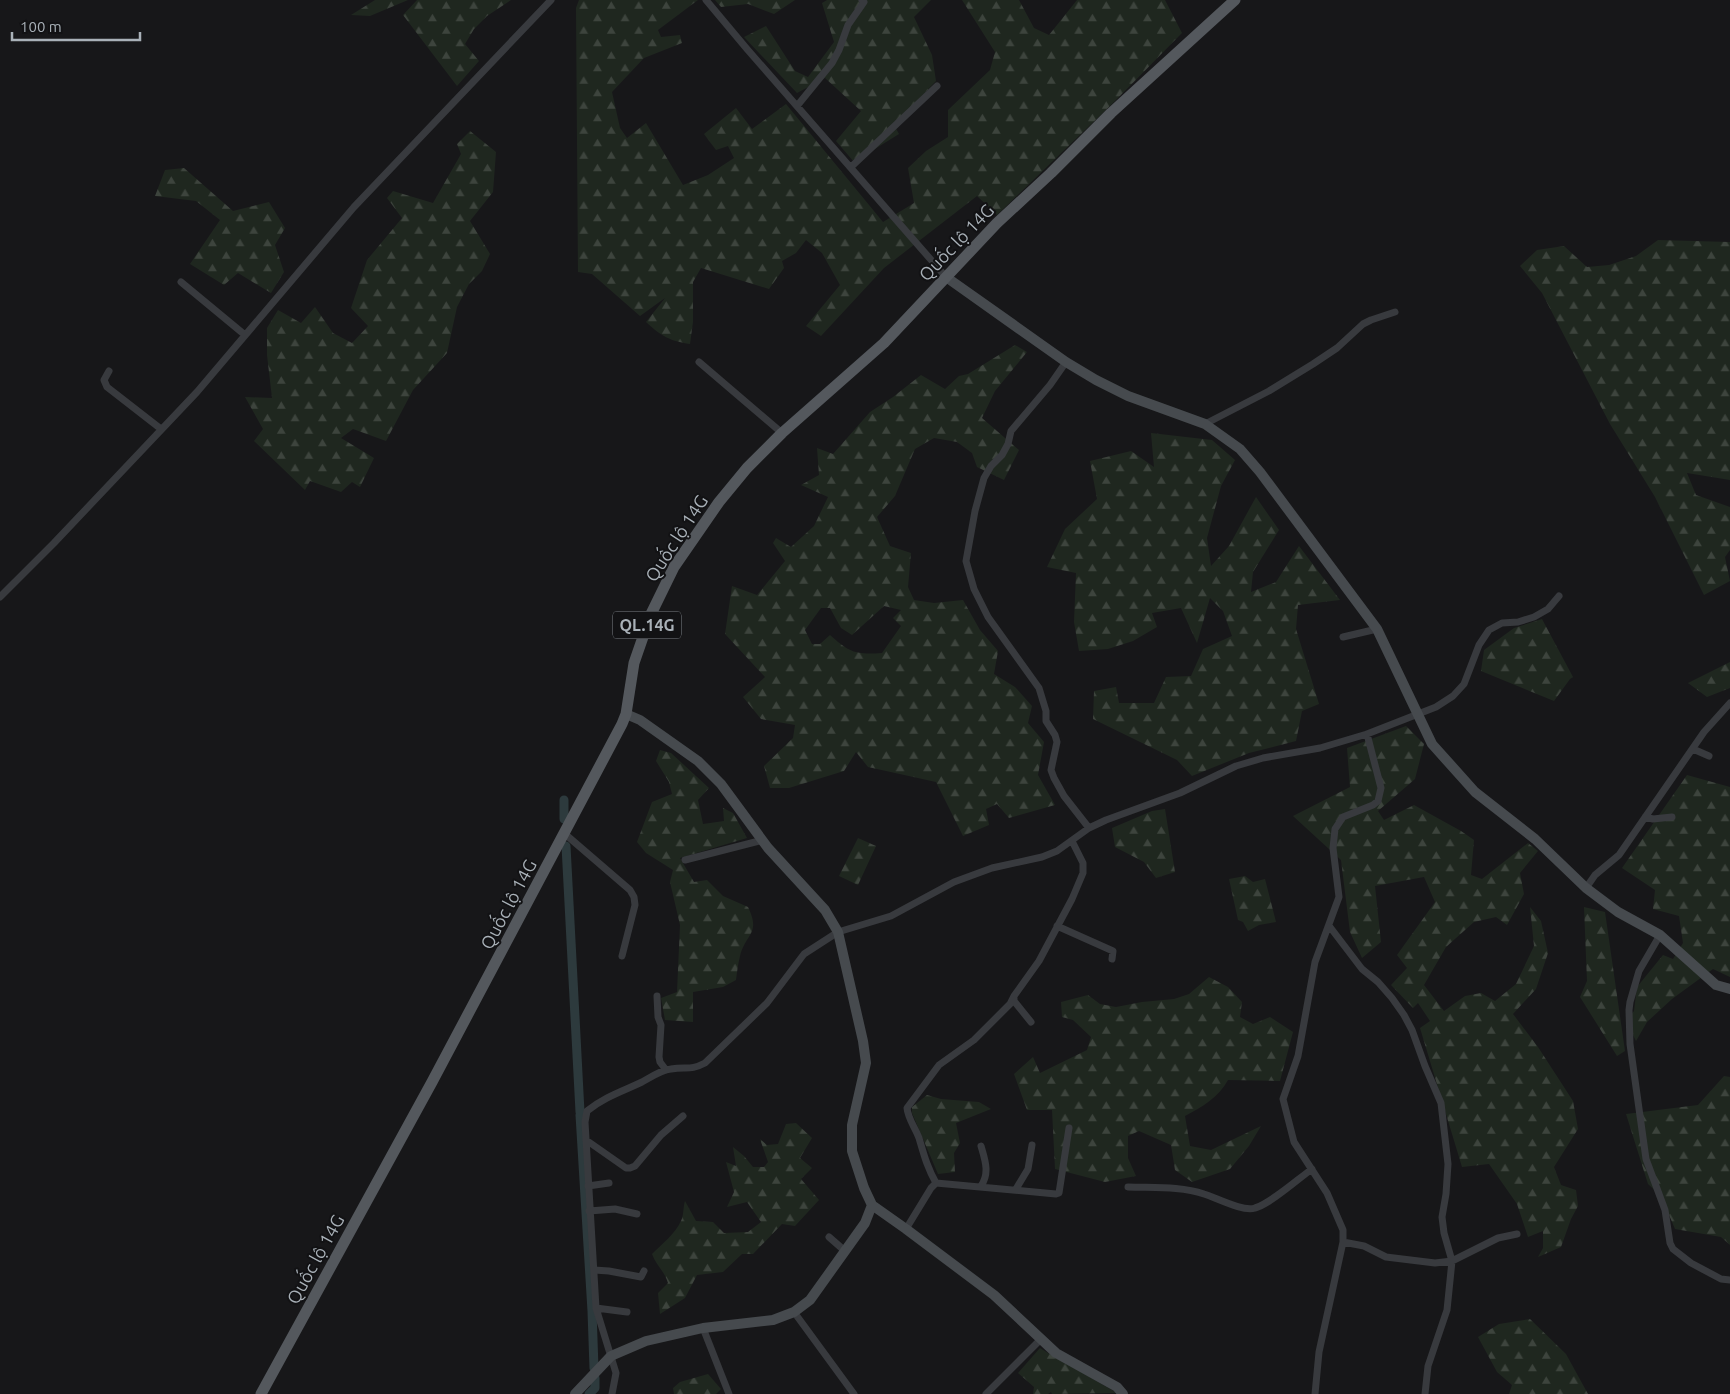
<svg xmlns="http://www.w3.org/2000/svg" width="1730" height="1394" font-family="Ubuntu,sans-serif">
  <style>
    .forest { fill: url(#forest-firs); fill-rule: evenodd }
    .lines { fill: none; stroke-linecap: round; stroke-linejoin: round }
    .canal { stroke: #2d3a3d; stroke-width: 9 }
    .street { stroke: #383a3e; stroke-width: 7 }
    .secondary { stroke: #464a4e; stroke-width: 10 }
    .primary { stroke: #54585d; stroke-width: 11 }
    .labels { text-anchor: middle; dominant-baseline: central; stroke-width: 4; stroke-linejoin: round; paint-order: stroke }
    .shield { fill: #121214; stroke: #7c8187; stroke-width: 1 }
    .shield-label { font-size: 16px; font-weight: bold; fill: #a9b1b8 }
    .street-label { font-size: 18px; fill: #a9b1b8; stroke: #121214 }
  </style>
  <defs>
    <pattern id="forest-firs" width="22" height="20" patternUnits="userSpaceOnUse" patternTransform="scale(1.25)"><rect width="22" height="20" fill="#1f271f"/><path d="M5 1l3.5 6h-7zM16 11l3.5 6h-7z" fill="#3d443d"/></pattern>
  </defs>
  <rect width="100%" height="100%" fill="#171719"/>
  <path class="forest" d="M375,0H408L370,16L351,15Z
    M417,0H511L487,16L474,29L465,44L479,61L457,86L403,15Z
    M579,0H698L658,30L661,37L680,35L682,43L644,58L612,92L620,128L627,138L646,123L683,185L708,175L734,158L728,146L716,150L704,134L736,108L752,129L786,104L883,222L914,203L908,168L926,151L948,137V110L990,70L995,52L962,0H1019L1034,28L1049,35L1077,0H1165L1182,33L1113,103L997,215L977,196L884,268L821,336L806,326L840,285L822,253L806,240L796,253L782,261L784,268L769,289L701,268L693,282V322L690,344C670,341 661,336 646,322L665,298L640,316L592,274L578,272L576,8Z
    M715,0H795L774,14L748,4L721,7Z
    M827,0H931L914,17L932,55L936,81L894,125L899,134L854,162L836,141L861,111L825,78L797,93L744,37L766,26L795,71L808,77L834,42L822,3Z
    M470,131L496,152L493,192L470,221L490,254L482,271L469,284L457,307L447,353L413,390L386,441L353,429L341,438L374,458L360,487L352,482L341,492L310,481L305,490L254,441L263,429L245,397L272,398L267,355V328L278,310L301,323L315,307L333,333L352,343L368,326L351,308L367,260L402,218L387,198L393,191L433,203L461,154L457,144Z
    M184,168L233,211L269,202L285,228L275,245L284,272L271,293L238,273L224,285L190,264L220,220L196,201L155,196L165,170Z
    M1658,240L1730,242V480L1687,473L1696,495L1730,507V550L1725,557L1730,581L1704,595L1655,497L1610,424L1542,293L1520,266L1537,250L1564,246L1587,267L1609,265L1636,256Z
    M1015,345L1027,352L995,391L982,418L1019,450L1004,480L977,467L972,453L957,442L934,438L915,449L895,496L877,517L890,546L911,553L908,587L914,600L934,603L963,600L980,630L998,651L994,674L1015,687L1032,706L1028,723L1044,742L1038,775L1055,805L1009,818L997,804L986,809L989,825L963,836L936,782L868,767L856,752L844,771L789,788H770L764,766L793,738L795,725L761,719L743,697L765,677L725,634L732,586L757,595L785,561L773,543L776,538L791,547L814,526L828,497L801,485L819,475L817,448L833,454L870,412L893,397L921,375L945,389L959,376L968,374ZM884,606L901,610L893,618L901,626L882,653C855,655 849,652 830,635L820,644H812L805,630L821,608H830L841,628L852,635Z
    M1151,433L1212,440L1235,460L1221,486L1207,538L1211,566L1229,546L1256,497L1279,530L1253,572L1251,592L1276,582L1299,546L1340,600L1298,605L1296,629L1319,704L1302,711L1296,741L1249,753L1192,776L1177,760L1093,719L1094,691L1116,687L1119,703H1154L1166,677L1191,676L1203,649L1232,636L1223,611L1210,598L1197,643L1181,608L1152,613L1157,627L1133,641L1108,649L1079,651L1074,622L1076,573L1047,567L1065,529L1097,499L1090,461L1131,451L1154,467Z
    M1542,619L1573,677L1570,679L1554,701L1481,671L1484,650L1514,628Z
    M1730,662V688L1707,697L1688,683Z
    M1406,726L1424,744L1415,779L1378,811L1384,820L1414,805L1461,831L1474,840L1471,875L1482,879L1528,843L1538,851L1520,873L1524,894L1507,925L1496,917L1474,922L1446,947L1424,985L1444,1011L1465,996L1481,993L1495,1001L1516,984L1534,946L1530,907L1541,921L1548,953L1536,989L1513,1014L1538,1047L1573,1101L1578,1129L1554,1167L1561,1185L1576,1190L1578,1206L1571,1219L1561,1247L1538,1257L1543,1248V1231L1528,1237L1517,1204L1489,1164L1462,1167L1420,1028L1430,1021L1418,1003L1413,1008L1391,985L1407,968L1397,955L1435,902L1424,877L1375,886L1381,942L1362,958L1350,932L1341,860L1293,816L1350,787L1347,748Z
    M660,750L671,753L709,788L698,800L703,824L724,821L723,808L733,813L747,838L680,858L694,882L707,880L723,896L748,907C761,934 746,933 740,956C738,964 737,972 736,980L723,987L693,992V1022L665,1020L661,998L677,992L680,925L670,882L673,870L646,853L637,842L652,802L672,794L669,782L656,761Z
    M1687,775L1730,787V977L1713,969L1672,999L1647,1022L1636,1041L1626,1021L1634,1011L1637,987L1663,955L1673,959L1683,943L1679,916L1653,909L1655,890L1622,868Z
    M1165,809L1175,872L1156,878L1144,862L1115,847L1112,828L1152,811Z
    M858,838L876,846L858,885L839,876Z
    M1245,876L1253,882L1265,879L1276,922L1259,925L1248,931L1243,922L1238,920L1229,879Z
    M1584,907L1605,912L1625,1051L1617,1056L1580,997L1587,981Z
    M1209,977L1228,987L1242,1002L1240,1017L1253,1024L1270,1017L1293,1032L1280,1081L1228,1080C1219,1097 1202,1107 1185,1116L1190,1146L1211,1150L1261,1126L1249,1146L1230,1169L1192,1182L1175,1170L1171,1145L1139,1131L1128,1136V1158L1136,1176L1105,1182L1055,1169L1052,1110H1027L1014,1074L1033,1057L1040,1073L1087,1050L1091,1037L1073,1020L1062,1017L1061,1002L1088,995L1100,1004L1116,1007L1142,1002L1174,999L1189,994Z
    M1724,1076L1730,1077V1245L1721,1237L1675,1229L1661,1196L1648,1184L1626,1114L1698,1105Z
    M927,1095L941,1099L979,1102L991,1109L956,1123L960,1143L954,1153L955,1172L938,1174L912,1113V1107Z
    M796,1123L812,1138L800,1158L812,1168L801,1179L819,1200L795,1226L782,1224L753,1254H742L723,1272L697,1275L685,1298L660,1314L658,1293L668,1283C665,1272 656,1265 652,1254C662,1244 675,1234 681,1221C684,1215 683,1207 685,1201L696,1221L713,1222L724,1233L748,1232L761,1222L747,1202L727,1207L734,1192L726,1162L736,1166L733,1147L744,1156L753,1167H764L768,1162L760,1139L767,1145L778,1144L786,1124Z
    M1530,1319L1566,1354L1588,1394H1509L1512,1385L1497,1372L1478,1337L1499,1324Z
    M1040,1348L1048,1353L1117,1393L1052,1394L1051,1392L1048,1394H1033L1034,1387L1018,1373Z
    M708,1374L721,1389L716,1394H674L673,1388L680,1382Z"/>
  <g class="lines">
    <path class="canal" d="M564,800V819
      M566,846L580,1112
      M580,1115L592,1311L594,1368
      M589,1394L595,1388V1378"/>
    <path class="street" d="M706,0L747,49L946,277
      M797,106L832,63L839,50L848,25L864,2L862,0
      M851,167L937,86
      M181,282L245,335
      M699,362L782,433
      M1066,362L1050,385L1011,431L1008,444L1002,455L991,466L984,478L975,511L966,561L974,589L988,617L1039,688L1046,711V721L1055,735L1057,742L1051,770L1054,778L1064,796L1089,828
      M109,371L104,380L107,387L161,429
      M1205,424L1269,391L1313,364L1337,348L1363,324L1371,320L1395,312
      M0,597L54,543L197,392L354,207L551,0
      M1343,637L1377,629
      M1693,749L1709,756
      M1645,817L1653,819L1672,817
      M565,834L630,890L634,897L635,905L622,956
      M685,860L763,840
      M1586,888L1595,875L1619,855L1704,732L1730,703
      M1057,926L1113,951L1112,959
      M1330,927L1362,969L1378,982L1392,998L1404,1015L1412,1030L1425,1066L1441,1103L1448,1164L1446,1194L1442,1217L1444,1233L1452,1261L1447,1310L1428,1366L1425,1394
      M1660,935L1639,971L1630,1002L1629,1010L1630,1044L1646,1159L1665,1210L1670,1243L1673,1249L1691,1263L1721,1279L1730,1280
      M657,996L658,1017L661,1025L659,1057L660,1062L666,1070
      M1031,1022L1014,1001V996L1039,961L1072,899L1083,873V863L1072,841
      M586,1140L626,1168H630L635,1166L661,1135L683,1116
      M936,1183C927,1167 924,1155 919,1138C915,1127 908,1119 907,1108L939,1065L974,1040L1010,1004L1014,996
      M588,1186L609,1183
      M981,1186C990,1173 985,1160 981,1146
      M1128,1187C1153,1188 1181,1186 1204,1194C1217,1198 1243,1212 1255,1208C1270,1204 1298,1179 1312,1169
      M1016,1189L1028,1169L1032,1145
      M589,1211L615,1209L637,1214
      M906,1229L931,1188L936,1183L1056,1194L1059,1193L1069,1128
      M829,1237L845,1251
      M1343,1242L1364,1246L1386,1257L1435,1263L1452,1261L1498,1238L1517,1234
      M594,1270L609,1271L641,1277L644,1271
      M596,1308L627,1312
      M794,1312L854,1394
      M703,1328L729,1394
      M612,1394L616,1373L596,1308L585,1122L587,1111C604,1097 623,1091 642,1082C651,1077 661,1070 671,1069C686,1066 690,1071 705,1063L767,1003L804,954L838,932L891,916L954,882L992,868L1042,857L1057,851L1089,828L1106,820L1180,793L1236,766L1263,758L1320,748L1367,734L1436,707L1453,696L1464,684L1479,645L1489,630L1502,623L1518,622L1534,617L1548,609L1559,596
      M986,1394L1041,1339
      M1315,1394L1319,1352L1343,1242V1230L1327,1193L1294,1142L1283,1099L1298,1056L1315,962L1339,897L1333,848L1335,829L1343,817L1373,805L1378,801L1381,788L1367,734"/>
    <path class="secondary" d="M946,277L1066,362L1096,380L1128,396L1205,424L1240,449L1260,472L1377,629L1432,744L1475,792L1535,839L1586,888L1618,912L1660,935L1716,985L1730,989
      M872,1205L906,1229L994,1295L1056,1353L1117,1387L1123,1394
      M575,1394L611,1356L646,1341L703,1328L773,1320L794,1312L810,1300L865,1223L872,1205L864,1188L852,1151V1125L866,1063L863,1041L838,932L825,910L768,848L721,784L698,761L640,720L626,714"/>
    <path class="primary" d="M261,1394L432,1082L622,724L626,714L634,663L651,614L674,567L719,502L747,468L782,433L884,343L997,223L1051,173L1111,113L1235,0"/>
  </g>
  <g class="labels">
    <rect class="shield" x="613" y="611.5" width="68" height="27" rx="4"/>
    <g class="shield-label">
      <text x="647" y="625">QL.14G</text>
    </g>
    <g class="street-label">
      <text transform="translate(956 242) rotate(-46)">Quốc lộ 14G</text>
      <text transform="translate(676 538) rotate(-57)">Quốc lộ 14G</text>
      <text transform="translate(508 904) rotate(-62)">Quốc lộ 14G</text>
      <text transform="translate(315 1259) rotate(-61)">Quốc lộ 14G</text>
    </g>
  </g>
  <path d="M12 32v8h128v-8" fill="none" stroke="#a9b1b8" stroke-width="2.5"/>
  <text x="20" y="32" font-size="15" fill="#a9b1b8" stroke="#121214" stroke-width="4" paint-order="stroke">100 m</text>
</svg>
